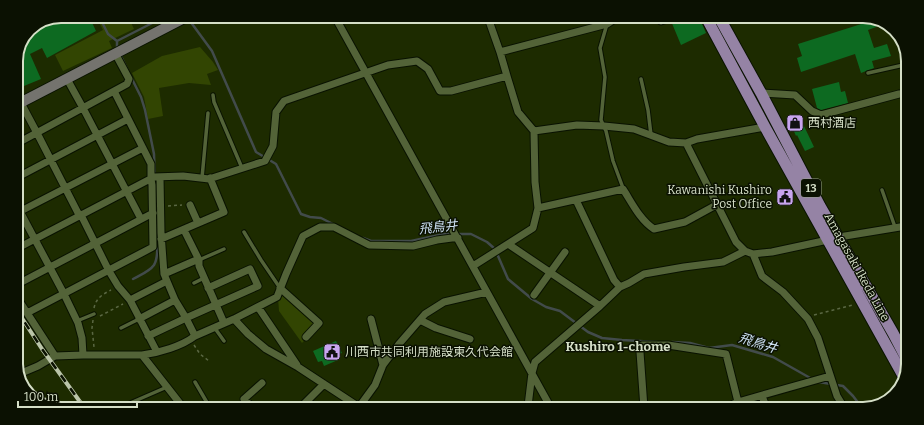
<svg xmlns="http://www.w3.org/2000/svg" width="924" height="425" font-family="Bitter,'Noto Sans JP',serif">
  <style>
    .green { fill: #324502 }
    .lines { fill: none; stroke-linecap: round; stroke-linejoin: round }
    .stream { stroke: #424b4b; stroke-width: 2.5 }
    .building { fill: #0d6a21 }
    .lane-casing { stroke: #091200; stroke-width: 5.5 }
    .street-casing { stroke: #091200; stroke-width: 9 }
    .secondary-casing { stroke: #091200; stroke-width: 12 }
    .primary-casing { stroke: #091200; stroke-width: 13 }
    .path { stroke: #5a6742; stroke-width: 1.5; stroke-dasharray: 3 3; stroke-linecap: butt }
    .lane { stroke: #536338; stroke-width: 3.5 }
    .street { stroke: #536338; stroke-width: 7 }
    .secondary { stroke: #74736e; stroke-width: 10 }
    .primary { stroke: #9583a5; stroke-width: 11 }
    .rail-casing { stroke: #bbc5aa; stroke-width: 4 }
    .rail { stroke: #0b1102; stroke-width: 2.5; stroke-dasharray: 8; stroke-linecap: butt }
    .labels { text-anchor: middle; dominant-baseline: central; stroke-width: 3; stroke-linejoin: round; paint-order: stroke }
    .shield { fill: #0b1102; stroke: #98a18c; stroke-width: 1 }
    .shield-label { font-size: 11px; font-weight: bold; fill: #d5dfc7 }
    .poi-label { font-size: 12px; fill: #d5dfc7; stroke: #0b1102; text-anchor: start }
    .street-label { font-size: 12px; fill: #d5dfc7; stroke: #0b1102 }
    .water-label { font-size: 13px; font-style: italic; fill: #cce0f2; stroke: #0b1102 }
    .neighbourhood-label { font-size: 13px; font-weight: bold; fill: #d5dfc7; stroke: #0b1102 }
    .rim { fill: none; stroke: #d5dfc7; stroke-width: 2 }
  </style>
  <rect width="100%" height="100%" fill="#1d2b00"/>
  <path class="green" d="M96,16H128L134,29L109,41L112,48L63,71L55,55L103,30Z
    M200,47L213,62L218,70L207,74L211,85L189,83L159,88L163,116L148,119L144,97L132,73L162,56Z
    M282,293L318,326L302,343L279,311L278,298Z"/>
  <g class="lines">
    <path class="stream" d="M99,16L108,34L117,41L166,16
      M171,16L177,18
      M186,20L190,21L212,51L256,152L276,164L301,214L310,217L321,218L335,225
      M117,41V47L118,49
      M120,54L128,71
      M131,77L141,97L145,110L154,154L155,184
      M363,238L371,241H411L444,234H471L487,242L495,249L508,279L532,299L546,307L560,311L588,332L602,338L622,340L657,342
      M133,279C140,275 149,272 154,265C160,255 156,233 156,221
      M672,342L690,343L709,348L732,345L773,357L812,379
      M819,382L843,386L853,396L863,409"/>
  </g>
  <path class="building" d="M61,16H89L96,31L47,58L42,48L30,54L41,79L24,86L16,68V58L29,29Z
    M679,19H700L706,33L681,45L671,21Z
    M874,20L876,27L868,30L874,48L887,44L891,56L872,61L874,68L861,73L855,54L801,72L797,58L802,56L798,44Z
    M839,82L841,92L845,91L848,103L821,110L817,108L812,89Z
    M803,124L814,147L805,151L797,135L796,136L793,129Z
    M336,341L342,353L336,355L338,360L324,366L322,361L318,362L313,351Z"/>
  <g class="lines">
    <defs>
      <path id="lane" d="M607,24L600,48L605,77L601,120L606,131L613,161L623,188
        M868,73L908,64
        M641,79L648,110L651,135
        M213,95L214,102L242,168
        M202,178L208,113
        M882,190L895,227
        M244,232L261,260L280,288
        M199,260L224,249
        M194,283L204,278
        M77,321L94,314
        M214,327L224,341
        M121,328L139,319
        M195,382L209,406
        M128,404L167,387"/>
      <path id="street" d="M335,17L551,408
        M659,19L661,21L667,19
        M500,52L607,24L616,18
        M507,76L518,112L534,131L577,125L604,126L634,129L669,142L686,143L697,139L765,127
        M67,79L83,108L141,219
        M761,93L795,95L812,111L821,115L899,94L908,93
        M21,103L37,133L78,213L81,215L109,271L118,286L130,300L157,352
        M686,143L736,242L745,251
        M16,144L127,84L129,79L115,53
        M160,177L161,233L164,274L175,300L186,318L195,336
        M16,178L128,119
        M576,200L614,280L620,287
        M16,204L64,294L78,323L82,338L83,355
        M190,205L198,223
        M538,208L623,189C632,203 640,220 654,229L685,222L718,204
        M17,213L143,148
        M184,230L199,260V266L224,323
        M839,237L906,226
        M161,239L224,212L210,178
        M508,244L600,306
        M16,249L154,177L183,176L209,179L265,161L273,146L276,112L284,101L388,65L417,61L428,69L440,91H451L507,76L500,52L488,18
        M753,254L762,276L783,292L808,319L818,338L837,396L845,409
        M473,266L533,228L538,208L535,182L534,131
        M164,274L194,261L199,260
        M16,285L153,213
        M280,288L319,323L306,337
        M534,295L565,252
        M16,296L55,356L83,355H142L182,406
        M130,300L167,281
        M258,307L297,365
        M27,313L153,247L152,185L151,179V164L114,91
        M139,319L175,300
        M234,319L277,297L286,274L303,236L320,227H334L369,245L413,246L437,240L452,238H458
        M371,319L383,365
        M420,320L436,328L470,339
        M148,336L186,318L258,286L250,269L208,288
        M142,355C159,353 182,346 195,336L234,319L248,334L266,349L298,367L359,407
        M19,374L38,366L55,356
        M762,396L767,409
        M251,406L244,399L262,383
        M301,407L324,384
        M359,407L375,385L383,365L399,344L425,314L444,302L487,292
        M527,408L528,406L532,373L535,362L600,306L620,287L629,283L644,274L684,267L723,262L745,251L753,254L772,252L828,240
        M644,408L640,352L642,345H668L726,354L738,402
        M725,408L738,402L830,376"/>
      <path id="secondary" d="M16,105L186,17"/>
      <path id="primary" d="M707,19L765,127L905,379
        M720,19L761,93L820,206L893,333L905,356"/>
    </defs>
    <use href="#lane" class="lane-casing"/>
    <use href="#street" class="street-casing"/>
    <use href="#secondary" class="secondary-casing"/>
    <use href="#primary" class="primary-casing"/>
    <path class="path" d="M168,206L182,205
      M94,308C96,298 103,294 111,290
      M814,315L853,305
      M100,316L123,304
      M93,320L92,328L94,347
      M194,345L200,354L209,361"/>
    <use href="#lane" class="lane"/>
    <use href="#street" class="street"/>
    <use href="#secondary" class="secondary"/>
    <use href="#primary" class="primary"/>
    <defs>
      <path id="rail" d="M16,309L42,349L83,406"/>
    </defs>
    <use href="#rail" class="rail-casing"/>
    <use href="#rail" class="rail"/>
  </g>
  <defs>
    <symbol id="shop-square" viewBox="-11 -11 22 22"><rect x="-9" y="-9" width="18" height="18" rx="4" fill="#c8a5ef" stroke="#0b1102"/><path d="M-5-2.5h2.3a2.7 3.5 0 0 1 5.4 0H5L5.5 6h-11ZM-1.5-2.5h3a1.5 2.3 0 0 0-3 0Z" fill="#111"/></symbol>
    <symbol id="civic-square" viewBox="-11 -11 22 22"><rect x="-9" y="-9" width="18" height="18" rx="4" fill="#c8a5ef" stroke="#0b1102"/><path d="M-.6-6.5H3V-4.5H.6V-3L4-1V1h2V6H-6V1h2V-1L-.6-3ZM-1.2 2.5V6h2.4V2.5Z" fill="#111"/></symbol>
  </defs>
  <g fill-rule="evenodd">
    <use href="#shop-square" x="785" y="113" width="20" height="20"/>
    <use href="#civic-square" x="775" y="187" width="20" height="20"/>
    <use href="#civic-square" x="322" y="342" width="20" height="20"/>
  </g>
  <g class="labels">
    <rect class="shield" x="801" y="179" width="20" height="18" rx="3"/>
    <g class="shield-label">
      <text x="811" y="188">13</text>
    </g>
    <g class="poi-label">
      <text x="808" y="123">西村酒店</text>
      <text x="772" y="190" text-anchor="end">Kawanishi Kushiro<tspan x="772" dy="14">Post Office</tspan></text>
      <text x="345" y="352">川西市共同利用施設東久代会館</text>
    </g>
    <g class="street-label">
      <text transform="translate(857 267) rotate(61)">Amagasaki Ikeda Line</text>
    </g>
    <g class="water-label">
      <text transform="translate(438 227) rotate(-7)">飛鳥井</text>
      <text transform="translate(758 343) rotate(17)">飛鳥井</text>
    </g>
    <g class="neighbourhood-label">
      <text x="618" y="346">Kushiro 1-chome</text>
    </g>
  </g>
  <path d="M0 0H924V425H0ZM61 23H863A38 38 0 0 1 901 61V364A38 38 0 0 1 863 402H61A38 38 0 0 1 23 364V61A38 38 0 0 1 61 23Z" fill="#0b1102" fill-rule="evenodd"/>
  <path class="rim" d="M61 23H863A38 38 0 0 1 901 61V364A38 38 0 0 1 863 402H61A38 38 0 0 1 23 364V61A38 38 0 0 1 61 23Z"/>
  <path d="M18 401v6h119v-6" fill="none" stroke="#d5dfc7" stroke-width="2"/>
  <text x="24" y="401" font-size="12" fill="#d5dfc7" stroke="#0b1102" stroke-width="3" paint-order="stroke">100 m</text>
</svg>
